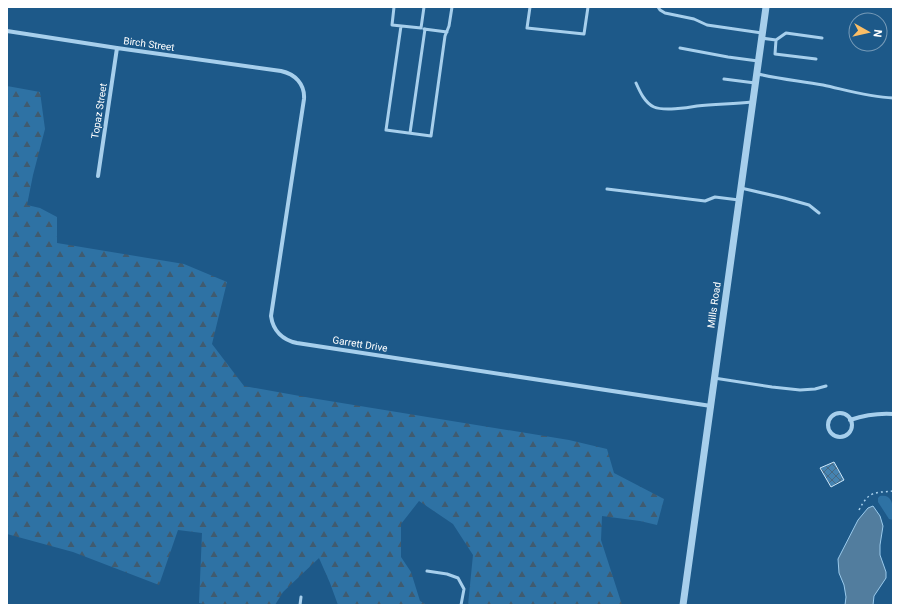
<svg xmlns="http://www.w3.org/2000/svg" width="900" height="612" font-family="Roboto,sans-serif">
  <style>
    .grass { fill: #2e72a4 }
    .forest { fill: url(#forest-firs) }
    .water { fill: #527d9e; stroke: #9bcbed }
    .building { fill: url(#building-cross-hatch); stroke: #cce6f8 }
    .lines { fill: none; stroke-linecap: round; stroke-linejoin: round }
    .path { stroke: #a7cfec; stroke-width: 1.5; stroke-dasharray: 2 3; stroke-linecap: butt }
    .service { stroke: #a7cfec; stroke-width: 3 }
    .minor { stroke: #a7cfec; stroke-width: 4 }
    .tertiary { stroke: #a7cfec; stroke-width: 7 }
    .labels { text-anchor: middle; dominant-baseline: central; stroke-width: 3; stroke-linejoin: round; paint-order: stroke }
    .street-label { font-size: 10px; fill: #fff; stroke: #1d5989 }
  </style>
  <defs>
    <pattern id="forest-firs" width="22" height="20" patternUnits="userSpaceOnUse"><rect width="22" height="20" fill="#2e72a4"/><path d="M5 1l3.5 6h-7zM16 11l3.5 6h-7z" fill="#405b6f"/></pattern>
    <pattern id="building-cross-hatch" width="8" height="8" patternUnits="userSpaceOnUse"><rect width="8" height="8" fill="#4583b1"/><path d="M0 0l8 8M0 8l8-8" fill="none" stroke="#486a84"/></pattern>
  </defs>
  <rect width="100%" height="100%" fill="#1d5989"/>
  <path class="grass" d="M880,496C895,493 893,511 893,520L889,519L878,502V498Z"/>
  <path class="forest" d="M7,86L40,92L45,129L33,175L27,205L40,208L57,217V243L184,264L227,282L212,344L244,386L311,398L569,440L607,449L614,473L664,499L657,525L640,521L602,516L601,540L622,605H468L473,555L453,524L419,501L401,524V557L411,572L420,601L427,605H338L330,583L319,558L283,592L275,605H210L199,603L202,533L178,530L159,585L73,552L7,534Z"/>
  <path class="water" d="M873,506L880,516L883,526L880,545V555L886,572V578L874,596L873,605H845L846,597L844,585L839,573L838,559L858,520L868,508Z"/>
  <path class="building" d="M834,462L844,480L831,487L820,468Z"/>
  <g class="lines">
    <path class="path" d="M859,510C869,491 873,493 893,491"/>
    <path class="service" d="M394,7L392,25L421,28L424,7
      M530,7L527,28L584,34L588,7
      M658,7L660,10L665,13L694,19L707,25L762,33
      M401,26L386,130L431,136L445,36L449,26L452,7
      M424,29L447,32
      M761,38L776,40L786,33L822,38
      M776,40L775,54L816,59
      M680,48L728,57L758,61
      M758,74C779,79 801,81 823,85C846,90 869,97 893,98
      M724,79L755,83
      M636,83C640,92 645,103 654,107C663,111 687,108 697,106C715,104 734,104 752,102
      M410,133L425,29
      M741,188L784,198L809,205L819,213
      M607,189L705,201L715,197L739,200
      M714,378L772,387L800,390L815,389L826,386
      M427,571L447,574L458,578L464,589L461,605
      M300,605L301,597"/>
    <path class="minor" d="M7,31L117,48L281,71C295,74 305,84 304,99L271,316C273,331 283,340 297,343L711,406
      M98,176L117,48
      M828 425a12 12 0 1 1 24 0a12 12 0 1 1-24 0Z
      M850,420C865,415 878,413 893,414"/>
    <path class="tertiary" d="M683,605L766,7"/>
  </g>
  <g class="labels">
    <g class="street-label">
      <text transform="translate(149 44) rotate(8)">Birch Street</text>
      <text transform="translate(99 111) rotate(-81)">Topaz Street</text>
      <text transform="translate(714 305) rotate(-82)">Mills Road</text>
      <text transform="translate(360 344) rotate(9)">Garrett Drive</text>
    </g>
  </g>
  <rect width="900" height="612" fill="none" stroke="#ffffff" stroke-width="16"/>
  <g transform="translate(868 32) rotate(98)"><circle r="19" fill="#1d5989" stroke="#779bb8"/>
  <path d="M0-3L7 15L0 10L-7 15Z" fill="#fbbe66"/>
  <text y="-6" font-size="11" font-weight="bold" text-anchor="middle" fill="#ffffff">N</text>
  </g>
</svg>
